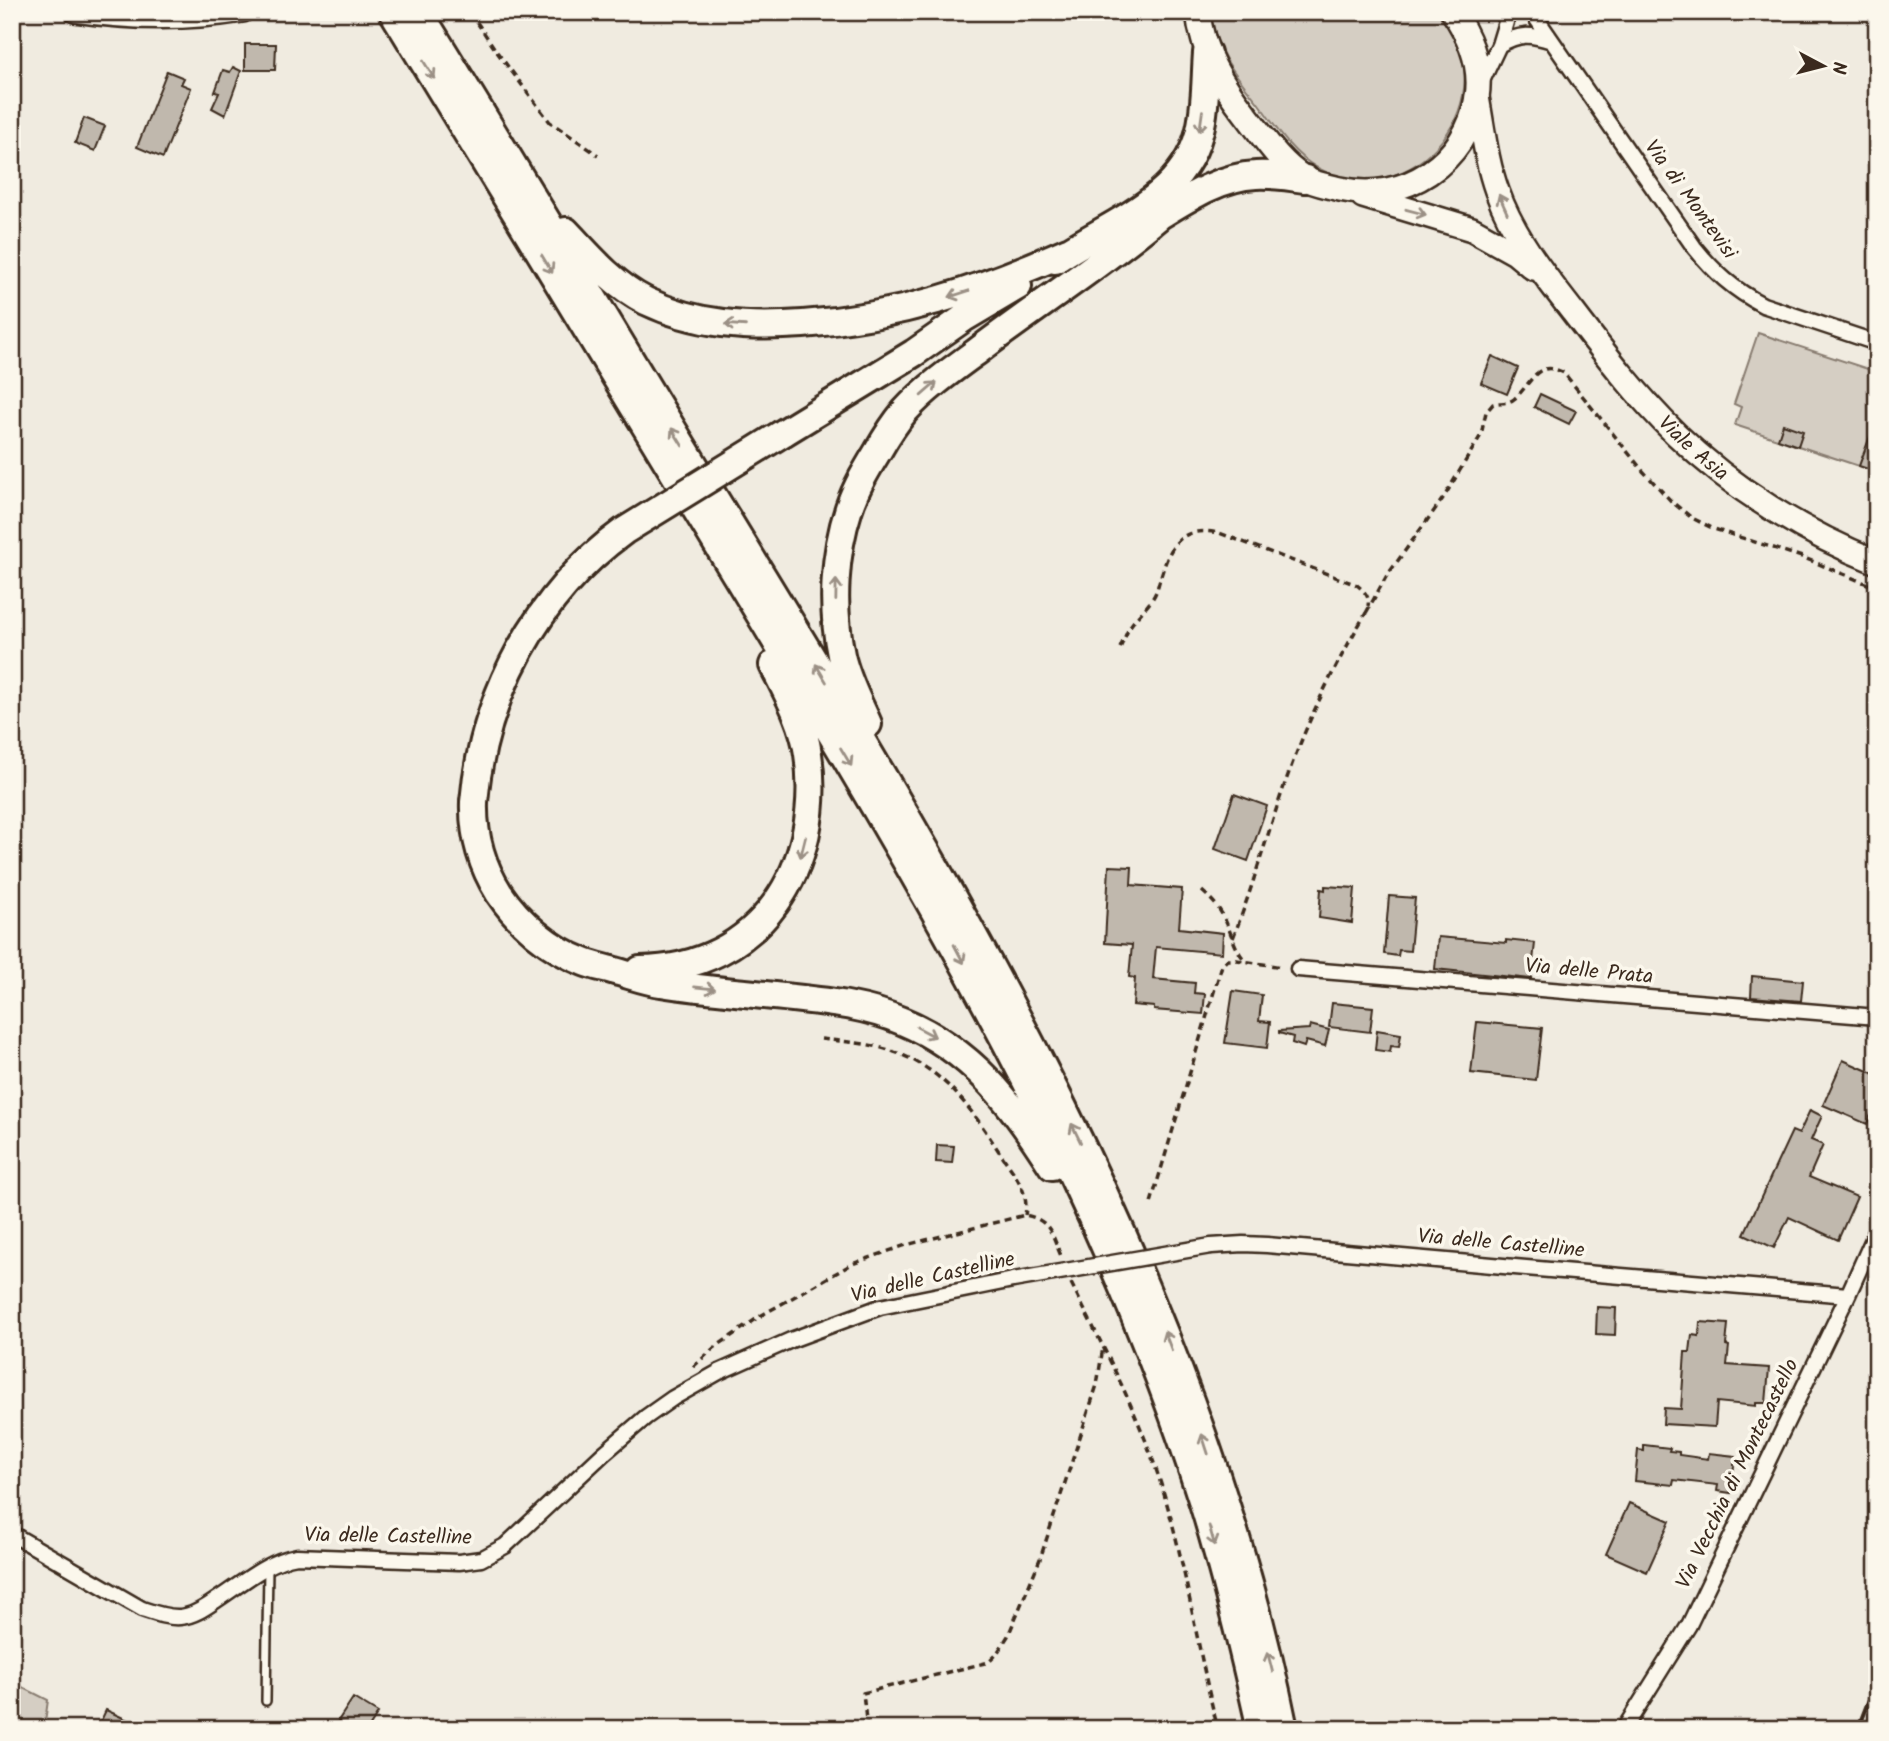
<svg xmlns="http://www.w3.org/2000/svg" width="1889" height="1741" font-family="Kalam,sans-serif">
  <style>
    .green { fill: #d5cec3; stroke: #887c70; stroke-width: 2 }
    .building { fill: #c0b8ad; stroke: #3b2a1e; stroke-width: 2 }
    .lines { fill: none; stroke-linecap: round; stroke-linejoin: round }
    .lane-casing { stroke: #3b2a1e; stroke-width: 12 }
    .street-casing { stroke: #3b2a1e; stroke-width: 19 }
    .secondary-casing { stroke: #3b2a1e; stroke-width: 24 }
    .primary-casing { stroke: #3b2a1e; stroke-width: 28 }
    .highway-casing { stroke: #3b2a1e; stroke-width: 32 }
    .path { stroke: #3b2a1e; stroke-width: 3.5; stroke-dasharray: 7 5; stroke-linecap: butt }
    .lane { stroke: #fbf7ec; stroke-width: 7 }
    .street { stroke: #fbf7ec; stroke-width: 14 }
    .secondary { stroke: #fbf7ec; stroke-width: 19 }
    .primary { stroke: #fbf7ec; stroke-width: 23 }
    .highway { stroke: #fbf7ec; stroke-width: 26 }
    .rail { stroke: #3b2a1e; stroke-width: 5 }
    .street-bridge-casing { stroke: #3b2a1e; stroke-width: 19; stroke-linecap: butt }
    .highway-bridge-casing { stroke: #3b2a1e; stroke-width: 32; stroke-linecap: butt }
    .street-bridge { stroke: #fbf7ec; stroke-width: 14 }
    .highway-bridge { stroke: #fbf7ec; stroke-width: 26 }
    .oneway { stroke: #9b9085 }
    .labels { text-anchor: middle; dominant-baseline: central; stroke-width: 7; stroke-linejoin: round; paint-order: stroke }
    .street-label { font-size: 21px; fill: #3b2a1e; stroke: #fbf7ec }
  </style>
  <rect width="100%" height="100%" fill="#f0ebe0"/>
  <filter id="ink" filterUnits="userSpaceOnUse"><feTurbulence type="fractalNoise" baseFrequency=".0143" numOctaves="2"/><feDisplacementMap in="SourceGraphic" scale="14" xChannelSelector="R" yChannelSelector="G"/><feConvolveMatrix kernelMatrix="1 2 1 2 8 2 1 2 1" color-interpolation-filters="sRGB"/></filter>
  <g filter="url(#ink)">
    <path class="green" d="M1210,12H1438C1514,94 1413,221 1316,167C1291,153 1275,126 1259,104C1235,74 1215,52 1210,12Z
      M1758,333L1877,372V472L1735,425L1741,407L1734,404Z
      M12,1682L48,1700L44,1729H12Z"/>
    <path class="building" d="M245,44H276L275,70H245Z
      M233,67L241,71L225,115L212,108L219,93L215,92L223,70L230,72Z
      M167,71L184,78L181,84L191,88L163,158L137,147Z
      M84,118L105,126L95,151L75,143Z
      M1492,356L1518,368L1507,394L1481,383Z
      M1540,394L1576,411L1569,424L1534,407Z
      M1875,423H1877V472L1859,466Z
      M1783,424L1803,431L1798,446L1778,439Z
      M1234,794L1267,806L1248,861L1215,849Z
      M1109,866L1132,867L1131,885L1182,889L1179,928L1223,933L1222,953L1156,947L1153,979L1195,983L1194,993L1205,994L1203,1014L1154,1010V1007L1133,1005L1135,978L1129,977L1132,945L1105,943Z
      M1325,886L1355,888L1352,923L1319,918L1321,889L1325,890Z
      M1389,896L1415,898L1410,951L1399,950L1398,956L1384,954Z
      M1438,937L1506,943V940L1535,943L1531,979L1435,969Z
      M1752,976L1803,981L1801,1001L1751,997Z
      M1233,991L1262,995L1259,1021L1270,1022L1267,1048L1225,1043Z
      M1332,1003L1373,1007L1370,1032L1329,1027Z
      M1477,1022L1542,1028L1536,1080L1471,1073Z
      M1310,1025L1329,1030L1325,1046L1306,1041L1304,1047L1292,1043L1293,1037L1279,1033V1031L1309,1029Z
      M1377,1030L1401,1034L1399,1047L1391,1046L1390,1052L1375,1050Z
      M1843,1060L1877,1075V1101L1867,1124L1823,1105Z
      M1810,1110L1822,1116L1811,1140L1823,1145L1809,1177L1857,1197L1838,1240L1789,1217L1774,1248L1744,1234L1792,1131L1799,1134Z
      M937,1145L954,1146L952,1163L936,1162Z
      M1597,1307L1616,1308L1615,1335L1596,1334Z
      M1700,1322L1728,1324L1726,1345L1729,1346L1727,1365L1769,1368L1766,1403H1756V1406L1717,1402L1715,1427L1663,1424L1664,1408L1681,1409L1685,1352H1690L1692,1335L1699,1336Z
      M1644,1445L1670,1448L1669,1451L1679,1452V1455L1708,1459L1709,1453L1735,1456L1731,1493L1717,1491L1718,1485L1674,1480L1673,1485L1635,1481L1638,1450L1644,1451Z
      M1629,1503L1670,1521L1647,1572L1606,1554Z
      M353,1698L378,1713L368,1729H350L338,1721Z
      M106,1710L147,1729H97Z"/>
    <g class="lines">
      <defs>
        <path id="lane" d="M266,1701L268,1567"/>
        <path id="street" d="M1532,12L1694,247C1714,272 1734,290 1763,305L1877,343
          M1499,45C1520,33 1530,34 1552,41
          M1481,83L1499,45L1509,12
          M1298,969L1877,1017
          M1211,1246L1243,1244L1267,1245L1526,1268L1848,1295
          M12,1534L142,1609C154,1613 167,1618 180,1617C193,1616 205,1608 215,1601C240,1585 267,1561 297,1556L459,1562L481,1559L505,1546L603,1454L646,1417L673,1398L719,1372L791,1340L880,1307L1013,1280
          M1624,1729L1689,1625L1848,1295L1877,1230"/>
        <path id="secondary" d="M75,12C130,20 188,21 243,12"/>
        <g id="primary">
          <path d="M1198,12C1202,53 1222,84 1247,116C1264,138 1280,163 1304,178C1314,184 1329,186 1340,189C1404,204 1467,162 1477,97C1482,66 1470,37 1453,12"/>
          <path id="s1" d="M1477,97C1483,129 1486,161 1497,191C1513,236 1544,275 1573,312C1605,354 1638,397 1676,434C1733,489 1804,533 1877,562"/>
          <path d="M1363,196L1472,229L1515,253L1533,268"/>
        </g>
        <path id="highway" d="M393,12C515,211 636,410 757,610C929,895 1102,1184 1203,1503C1226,1577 1244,1653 1261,1729
          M419,12C520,174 617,339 717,502C952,884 1195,1283 1284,1729
          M1142,226C1177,206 1214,177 1256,175C1273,174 1289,177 1305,179
          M566,231C590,257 614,285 646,301C696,325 748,328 803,324C901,317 979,290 1068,251
          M1055,260C1107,224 1181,201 1199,134C1206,109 1205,79 1207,53
          M783,433L914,353L964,318L1018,286
          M868,724C858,701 846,679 841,655C831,607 834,554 849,508C856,487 867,469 878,451C886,437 895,423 905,411C926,388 953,369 979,350C1038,305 1101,265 1158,217
          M474,802C473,834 482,866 499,893C519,923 550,949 584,962C594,966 605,968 615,971C630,975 646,981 661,983C705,990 750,993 793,998C831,1002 867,1006 902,1021C972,1050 1012,1103 1052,1166
          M640,970C761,969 824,866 808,754C804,723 787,693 773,665"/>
      </defs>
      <use href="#lane" class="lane-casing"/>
      <use href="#street" class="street-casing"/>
      <use href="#secondary" class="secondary-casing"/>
      <use href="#primary" class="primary-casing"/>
      <use href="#highway" class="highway-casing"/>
      <path class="path" d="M470,12L497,52L550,122L598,155
        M1366,613L1386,577L1444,497L1481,435L1486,412L1493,404C1500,402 1508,404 1514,399C1532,384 1536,358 1564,373L1643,471L1672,502L1692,518L1714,529L1802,557L1877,588
        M1120,648C1123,642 1126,634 1129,628C1137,615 1150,606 1156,592C1158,587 1159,581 1161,576C1171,543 1181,526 1219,533L1357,585C1364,591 1370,596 1368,606
        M1202,891C1211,899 1219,907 1224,918C1231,931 1234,948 1244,959
        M1233,938C1258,874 1274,807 1300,744C1318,699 1341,655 1366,613
        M821,1039C838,1041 857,1042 874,1046C937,1060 967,1102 1000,1153C1013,1172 1030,1191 1025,1215
        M1151,1203L1222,965L1227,960H1237L1282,967
        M1071,1283C1103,1347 1137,1410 1159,1478C1186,1560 1196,1646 1218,1729
        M693,1367L714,1348L762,1315L852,1264L906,1245L1025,1215C1051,1220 1052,1235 1061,1256
        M867,1729L863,1693L989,1662L996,1655L1008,1636L1040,1559L1097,1385L1103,1347"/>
      <use href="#lane" class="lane"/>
      <use href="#street" class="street"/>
      <use href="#secondary" class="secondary"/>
      <use href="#primary" class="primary"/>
      <use href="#highway" class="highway"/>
      <path class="rail" d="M1858,1729L1877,1680"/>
      <defs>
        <path id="street-bridge" d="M1013,1280L1211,1246"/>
        <path id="highway-bridge" d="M474,802C483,695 537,594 624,531L783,433"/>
      </defs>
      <use href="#street-bridge" class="street-bridge-casing"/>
      <use href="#highway-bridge" class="highway-bridge-casing"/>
      <use href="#street-bridge" class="street-bridge"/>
      <use href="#highway-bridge" class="highway-bridge"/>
    </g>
    <defs><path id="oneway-shaft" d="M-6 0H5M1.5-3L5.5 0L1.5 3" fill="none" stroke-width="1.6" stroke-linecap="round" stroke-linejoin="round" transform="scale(1.75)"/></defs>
    <g class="oneway">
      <use href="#oneway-shaft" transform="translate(429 70) rotate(58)"/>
      <use href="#oneway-shaft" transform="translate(1201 121) rotate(98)"/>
      <use href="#oneway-shaft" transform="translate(1503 204) rotate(-114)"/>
      <use href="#oneway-shaft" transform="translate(1416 212) rotate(15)"/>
      <use href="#oneway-shaft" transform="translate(547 264) rotate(59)"/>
      <use href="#oneway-shaft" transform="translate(959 294) rotate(162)"/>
      <use href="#oneway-shaft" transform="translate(735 325) rotate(-176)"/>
      <use href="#oneway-shaft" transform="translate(929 389) rotate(-41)"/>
      <use href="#oneway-shaft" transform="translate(677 437) rotate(-122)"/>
      <use href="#oneway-shaft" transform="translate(836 590) rotate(-89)"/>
      <use href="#oneway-shaft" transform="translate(821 673) rotate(-121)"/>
      <use href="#oneway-shaft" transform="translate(846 757) rotate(59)"/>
      <use href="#oneway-shaft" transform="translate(803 847) rotate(104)"/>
      <use href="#oneway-shaft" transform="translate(959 954) rotate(62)"/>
      <use href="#oneway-shaft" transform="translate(705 988) rotate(6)"/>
      <use href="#oneway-shaft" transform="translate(926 1032) rotate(28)"/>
      <use href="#oneway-shaft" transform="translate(1076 1133) rotate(-116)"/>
      <use href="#oneway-shaft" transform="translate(1168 1341) rotate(-111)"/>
      <use href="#oneway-shaft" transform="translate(1205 1444) rotate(-108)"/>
      <use href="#oneway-shaft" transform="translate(1212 1536) rotate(74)"/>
      <use href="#oneway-shaft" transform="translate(1270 1662) rotate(-104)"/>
    </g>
  </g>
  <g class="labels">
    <g class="street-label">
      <text transform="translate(1690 200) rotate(54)">Via di Montevisi</text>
      <text stroke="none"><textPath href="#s1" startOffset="422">Viale Asia</textPath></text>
      <text transform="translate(1589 972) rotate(5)">Via delle Prata</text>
      <text transform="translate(1501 1244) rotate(5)">Via delle Castelline</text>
      <text transform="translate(933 1278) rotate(-13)">Via delle Castelline</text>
      <text transform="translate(1738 1474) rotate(-64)">Via Vecchia di Montecastello</text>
      <text transform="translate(388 1537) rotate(1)">Via delle Castelline</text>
    </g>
  </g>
  <rect width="1889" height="1741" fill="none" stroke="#fbf7ec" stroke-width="42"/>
  <rect x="21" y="21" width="1847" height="1699" fill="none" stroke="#3b2a1e" stroke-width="2.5" filter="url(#ink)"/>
  <g transform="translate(1823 66) rotate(97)" stroke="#fbf7ec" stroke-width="5" paint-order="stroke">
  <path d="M0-5L12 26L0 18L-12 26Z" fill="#3b2a1e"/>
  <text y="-10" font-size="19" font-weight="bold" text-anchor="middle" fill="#3b2a1e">N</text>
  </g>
</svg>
